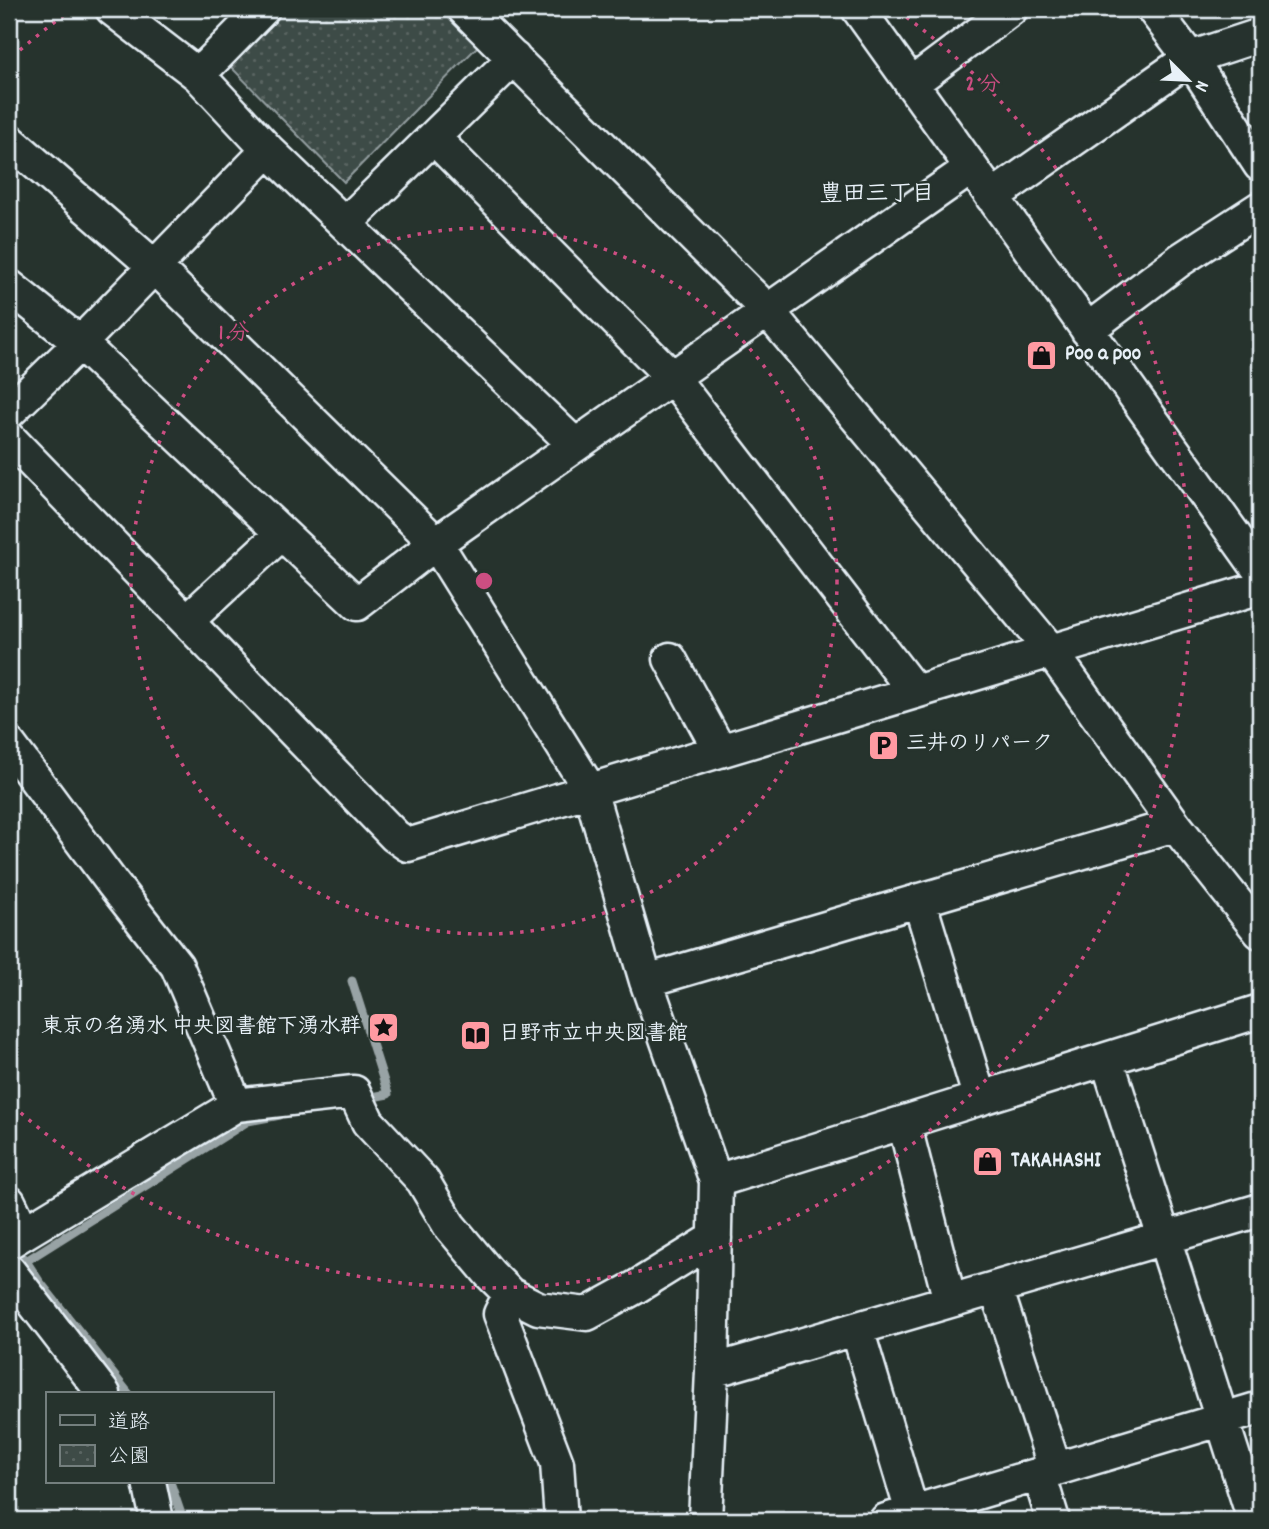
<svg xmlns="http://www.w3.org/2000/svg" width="1269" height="1529" font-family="Dekko,'Klee One',sans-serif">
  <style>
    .park { fill: url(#park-dots); stroke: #939ea0; stroke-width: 2 }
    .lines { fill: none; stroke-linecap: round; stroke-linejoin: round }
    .stream { stroke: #98a3a5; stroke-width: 9 }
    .minor-casing { stroke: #e8f1f8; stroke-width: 37 }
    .minor { stroke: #26332d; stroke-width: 32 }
    .ring { fill: none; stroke: #cc4e82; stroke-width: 3.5; stroke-dasharray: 3.5 7 }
    .labels { text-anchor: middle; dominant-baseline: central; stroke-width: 5; stroke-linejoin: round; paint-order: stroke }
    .poi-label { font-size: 21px; font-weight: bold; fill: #e8f1f8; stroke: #26332d; text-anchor: start }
    .neighbourhood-label { font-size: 23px; font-weight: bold; fill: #e8f1f8; stroke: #26332d }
    .centre { fill: #cc4e82; stroke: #26332d; stroke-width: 3.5 }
    .ring-label { font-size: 21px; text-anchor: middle; font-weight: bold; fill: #cc4e82; stroke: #26332d; stroke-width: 5; stroke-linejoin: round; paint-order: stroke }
  </style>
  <defs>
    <pattern id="park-dots" width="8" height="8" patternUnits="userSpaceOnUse" patternTransform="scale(1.75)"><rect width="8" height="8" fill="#3e4b47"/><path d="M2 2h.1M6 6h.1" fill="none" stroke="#5a6562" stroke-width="1.8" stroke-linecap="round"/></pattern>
  </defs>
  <rect width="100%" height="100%" fill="#26332d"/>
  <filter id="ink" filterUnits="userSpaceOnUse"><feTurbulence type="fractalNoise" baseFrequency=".0143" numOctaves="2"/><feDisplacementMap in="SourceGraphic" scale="14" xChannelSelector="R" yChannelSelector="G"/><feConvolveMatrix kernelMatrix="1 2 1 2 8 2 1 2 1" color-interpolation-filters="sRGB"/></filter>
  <g filter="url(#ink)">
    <path class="park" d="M281,9H447L482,42L344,182L230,66Z"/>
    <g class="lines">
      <path class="stream" d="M352,981L388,1094L362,1099
        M24,1258L39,1281L129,1394
        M26,1261L248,1121L280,1115
        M170,1482L183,1520"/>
      <defs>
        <path id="minor" d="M112,9L198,75L268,150L575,445
          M464,9L767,310L1051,651L1175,825L1260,932
          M858,9L1260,571
          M1153,9L1190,58L1260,165
          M198,75L263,9
          M911,84L1011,9
          M434,138L672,377L915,692
          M9,140L155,267L436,543L590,790L646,981L716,1181L712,1371L705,1520
          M992,197L1190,58L1260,35
          M345,224L514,58
          M9,286L80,343L357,604L436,543L971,168
          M1087,330L1180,260L1260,208
          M9,412L80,343L268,150
          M9,438L395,836L408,845L1260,588
          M188,620L280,535
          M670,659L720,751
          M9,744L113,884L177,966L236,1105
          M919,900L980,1099
          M646,981L1175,825
          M1107,1059L1254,1520
          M904,1123L950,1301
          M716,1181L1260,1011
          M9,1202L24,1233
          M9,1242L236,1105L354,1092L368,1122L423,1181L449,1225L490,1274L510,1294L538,1308L587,1314L636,1287L715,1238
          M9,1271L104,1394
          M996,1288L1055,1469
          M510,1294L500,1314L557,1463L561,1520
          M857,1329L912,1512
          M712,1371L1260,1210
          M1039,1474L1053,1520
          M149,1482L157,1520
          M886,1520L1260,1408"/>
      </defs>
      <use href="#minor" class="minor-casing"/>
      <use href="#minor" class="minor"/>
    </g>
  </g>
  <g class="ring">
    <circle cx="484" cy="581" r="353"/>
    <path d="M12 57A705 705 0 0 1 70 11M898 11A705 705 0 1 1 12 1105"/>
  </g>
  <defs>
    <symbol id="shop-square" viewBox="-11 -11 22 22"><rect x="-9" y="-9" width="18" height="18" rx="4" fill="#ff9aa2" stroke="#26332d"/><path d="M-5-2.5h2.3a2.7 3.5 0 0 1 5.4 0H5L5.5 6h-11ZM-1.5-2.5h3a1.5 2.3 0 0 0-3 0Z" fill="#111"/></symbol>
    <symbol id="parking-square" viewBox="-11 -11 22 22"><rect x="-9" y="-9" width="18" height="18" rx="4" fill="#ff9aa2" stroke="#26332d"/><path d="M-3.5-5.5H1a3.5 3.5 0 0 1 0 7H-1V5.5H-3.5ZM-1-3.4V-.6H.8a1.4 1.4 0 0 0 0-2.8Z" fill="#111"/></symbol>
    <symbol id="sight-square" viewBox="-11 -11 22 22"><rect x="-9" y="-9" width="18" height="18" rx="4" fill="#ff9aa2" stroke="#26332d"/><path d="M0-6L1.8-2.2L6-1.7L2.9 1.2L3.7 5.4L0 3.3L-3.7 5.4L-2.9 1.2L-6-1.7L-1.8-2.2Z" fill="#111"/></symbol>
    <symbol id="library-square" viewBox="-11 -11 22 22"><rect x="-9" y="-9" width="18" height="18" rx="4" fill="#ff9aa2" stroke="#26332d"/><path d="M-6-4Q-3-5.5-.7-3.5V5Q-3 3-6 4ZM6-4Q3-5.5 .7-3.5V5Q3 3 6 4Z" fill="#111"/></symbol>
  </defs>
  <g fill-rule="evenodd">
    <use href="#shop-square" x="1024" y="338" width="35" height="35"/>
    <use href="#parking-square" x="866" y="728" width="35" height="35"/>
    <use href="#sight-square" x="366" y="1010" width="35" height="35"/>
    <use href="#library-square" x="458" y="1018" width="35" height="35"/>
    <use href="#shop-square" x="970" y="1144" width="35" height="35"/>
  </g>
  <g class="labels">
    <g class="poi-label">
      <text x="1065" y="355">Poo a poo</text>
      <text x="906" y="745">三井のリパーク</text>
      <text x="361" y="1028" text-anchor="end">東京の名湧水 中央図書館下湧水群</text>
      <text x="499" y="1035">日野市立中央図書館</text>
      <text x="1011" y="1162">TAKAHASHI</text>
    </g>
    <g class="neighbourhood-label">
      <text x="877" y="195">豊田三丁目</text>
    </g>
  </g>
  <circle cx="484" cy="581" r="10" class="centre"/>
  <g class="ring-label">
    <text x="983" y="90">2 分</text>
    <text x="234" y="339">1 分</text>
  </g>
  <rect width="1269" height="1529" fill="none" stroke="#26332d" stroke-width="35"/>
  <rect x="18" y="18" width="1234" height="1494" fill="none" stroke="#e8f1f8" stroke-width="2.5" filter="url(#ink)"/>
  <rect x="46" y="1392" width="228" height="91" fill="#26332d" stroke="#747f7e" stroke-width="2"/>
  <rect x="60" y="1415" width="35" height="10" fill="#26332d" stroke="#747f7e" stroke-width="2"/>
  <text x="108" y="1428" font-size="21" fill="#e8f1f8">道路</text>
  <rect x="60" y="1445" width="35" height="21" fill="url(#park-dots)" stroke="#747f7e" stroke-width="2"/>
  <text x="108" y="1462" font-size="21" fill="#e8f1f8">公園</text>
  <g transform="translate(1188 80) rotate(114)" stroke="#26332d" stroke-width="5" paint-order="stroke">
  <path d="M0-5L12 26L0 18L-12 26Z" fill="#e8f1f8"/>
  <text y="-10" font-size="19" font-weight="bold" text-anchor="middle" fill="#e8f1f8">N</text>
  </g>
</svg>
